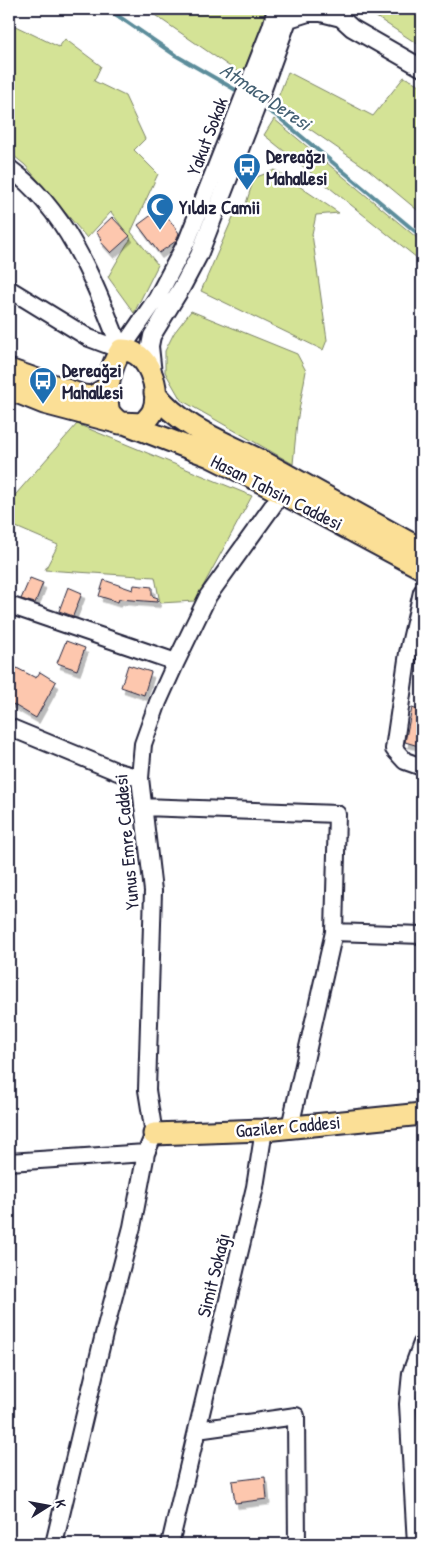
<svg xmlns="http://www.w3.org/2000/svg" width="431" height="1553" font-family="'Patrick Hand',sans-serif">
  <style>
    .green { fill: #d4e396; stroke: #7b8268 }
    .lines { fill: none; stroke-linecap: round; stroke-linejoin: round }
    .stream { stroke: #5c8d9b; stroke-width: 4 }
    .building { fill: #fdc7ae; stroke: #22223b; filter: url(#shadow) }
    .minor-casing { stroke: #22223b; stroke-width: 20 }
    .major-casing { stroke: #22223b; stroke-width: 25 }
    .minor { stroke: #fff; stroke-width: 16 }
    .major { stroke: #fbdf96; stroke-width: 21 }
    .labels { text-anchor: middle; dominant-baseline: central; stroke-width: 5; stroke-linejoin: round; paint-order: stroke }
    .street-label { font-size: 19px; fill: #22223b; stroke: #fff }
    .poi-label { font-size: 19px; font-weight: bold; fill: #22223b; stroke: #fff; text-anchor: start }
    .water-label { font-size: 20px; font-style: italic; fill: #446073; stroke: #fff }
  </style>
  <defs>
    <filter id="shadow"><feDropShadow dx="3" dy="5.5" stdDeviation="0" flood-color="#0004"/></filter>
  </defs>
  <rect width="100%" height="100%" fill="#fff"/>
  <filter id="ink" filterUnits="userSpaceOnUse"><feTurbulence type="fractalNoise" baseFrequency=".02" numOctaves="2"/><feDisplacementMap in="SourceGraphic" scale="10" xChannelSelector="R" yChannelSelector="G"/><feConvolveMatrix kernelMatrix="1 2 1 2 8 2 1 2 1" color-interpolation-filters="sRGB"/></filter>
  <g filter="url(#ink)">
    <path class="green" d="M146,9H269L242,75Z
      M364,9H422V47Z
      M9,23L59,47L65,39L101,66L94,81L125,96L145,139L134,150L158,174L131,232L158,265L134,313L108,277L127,244L131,239L111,212L87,238L25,165L9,152Z
      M288,72L373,116L404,77L422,86V214L369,170L275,105Z
      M274,119L422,242V262L264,135Z
      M275,170L339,213L316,215L312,234L327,340L323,350L201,291L233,217L244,210L254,178Z
      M191,311L297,354L306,371L297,422L293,464L181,400L165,372V351L174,333Z
      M77,424L252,496L195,601L160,603L155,577L45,570L58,545L9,524V502Z"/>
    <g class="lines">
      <path class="stream" d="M108,9L175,55L241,93
        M261,106L277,116L422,237"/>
    </g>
    <path class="building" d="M161,208L179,233L176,241L159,253L138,225Z
      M112,217L130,236L111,253L100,241L102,239L96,232Z
      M30,578L43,583L35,603L21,599Z
      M104,580L133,590L134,585L152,587V596L158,598L157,602L119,599L118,602L99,596Z
      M68,587L82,593L73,616L59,611Z
      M66,641L85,648L77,670L57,663Z
      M9,664L36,678L40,672L56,682L36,718L9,702Z
      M128,665L151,672L144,695L121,687Z
      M412,708L422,711V747L405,742Z
      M265,1477L267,1499L235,1503L232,1481Z"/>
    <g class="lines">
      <defs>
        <path id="minor" d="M289,19L308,13H321L341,18L352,28L422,68
          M9,168C69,212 95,284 121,350
          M9,289L89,338L121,350
          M121,350L157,298L187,241L271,27L276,9
          M153,374L150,346L152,336L182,287L199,255L255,111L292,9
          M422,592L408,653L394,749L405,761L422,767
          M9,605L176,662
          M9,727L118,772L140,778
          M143,807L337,814L334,932L290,1127
          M334,932L422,935
          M9,1162L146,1153
          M197,1430L255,1187L264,1130
          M54,1544L105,1330L132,1227L146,1153L154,1134L147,1090L153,891L140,778L143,744L158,702L176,662L208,596L282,493
          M170,1544L197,1430L296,1416L297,1544
          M416,1544L408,1404L411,1373L422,1343"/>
        <path id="major" d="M9,370L83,396L92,397L108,388
          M9,389L44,403L120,423L143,424C146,420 151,416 153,411C162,391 148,348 121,350C111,365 105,390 108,408C109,415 115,419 120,423
          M155,393C180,427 226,443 263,462C316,491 369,521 422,550
          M127,424L210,456L254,478L422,568
          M154,1134L264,1130L422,1114"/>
      </defs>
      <use href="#minor" class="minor-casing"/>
      <use href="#major" class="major-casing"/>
      <use href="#minor" class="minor"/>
      <use href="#major" class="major"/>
    </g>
  </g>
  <defs>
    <symbol id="bus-pin" viewBox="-11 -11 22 30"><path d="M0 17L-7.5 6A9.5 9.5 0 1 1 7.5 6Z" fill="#1f6fb2" stroke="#fff"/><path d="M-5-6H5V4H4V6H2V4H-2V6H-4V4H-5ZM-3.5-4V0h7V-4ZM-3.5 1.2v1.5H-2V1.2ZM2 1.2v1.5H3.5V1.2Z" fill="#fff"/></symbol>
    <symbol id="mosque-pin" viewBox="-11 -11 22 30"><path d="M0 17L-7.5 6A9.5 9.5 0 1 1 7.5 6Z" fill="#1f6fb2" stroke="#fff"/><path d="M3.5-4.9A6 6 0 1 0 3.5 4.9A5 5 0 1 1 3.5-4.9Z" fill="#fff"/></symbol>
  </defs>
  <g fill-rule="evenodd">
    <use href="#bus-pin" x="231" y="151" width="32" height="43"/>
    <use href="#mosque-pin" x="144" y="191" width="32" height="43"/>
    <use href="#bus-pin" x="27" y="365" width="32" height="43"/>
  </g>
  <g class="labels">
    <g class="street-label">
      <text transform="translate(207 136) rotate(-69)">Yakut Sokak</text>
      <text transform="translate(277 492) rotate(27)">Hasan Tahsin Caddesi</text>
      <text transform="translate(126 842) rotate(-95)">Yunus Emre Caddesi</text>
      <text transform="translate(288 1126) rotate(-5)">Gaziler Caddesi</text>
      <text transform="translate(213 1275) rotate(-76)">Simit Sokağı</text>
    </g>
    <g class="poi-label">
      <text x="266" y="156">Dereağzı<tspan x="266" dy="22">Mahallesi</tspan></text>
      <text x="179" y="207">Yıldız Camii</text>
      <text x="62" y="370">Dereağzi<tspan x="62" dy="22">Mahallesi</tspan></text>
    </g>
    <g class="water-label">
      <text transform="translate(266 96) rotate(34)">Atmaca Deresi</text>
    </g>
  </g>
  <rect width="431" height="1553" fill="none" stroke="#fff" stroke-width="30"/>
  <rect x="15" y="15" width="401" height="1523" fill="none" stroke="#22223b" stroke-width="2" filter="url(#ink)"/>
  <g transform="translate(48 1506) rotate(79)" stroke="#ffffff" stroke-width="4" paint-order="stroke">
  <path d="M0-4L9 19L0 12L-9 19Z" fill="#22223b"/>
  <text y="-8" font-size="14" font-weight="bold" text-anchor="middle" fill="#22223b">K</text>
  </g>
</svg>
